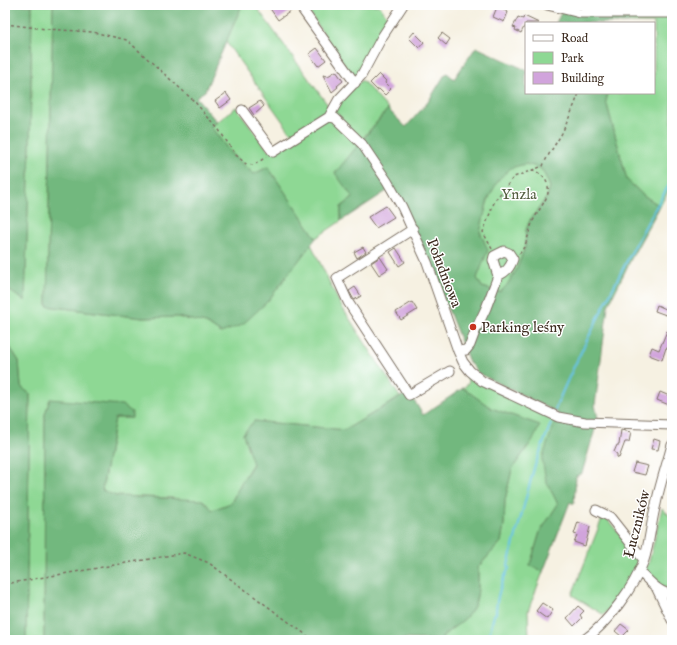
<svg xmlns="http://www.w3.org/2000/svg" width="677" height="645" font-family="'IM FELL English',serif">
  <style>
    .green { fill: #8ed894; stroke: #648159 }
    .forest { fill: #72b87e; stroke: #56714e; fill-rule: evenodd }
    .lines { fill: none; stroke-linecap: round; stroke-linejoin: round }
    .stream { stroke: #69c4e7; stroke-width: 2 }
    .building { fill: #d1a4dc }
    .minor-casing { stroke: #7c7063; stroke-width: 11 }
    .path { stroke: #7c7063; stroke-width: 1.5; stroke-dasharray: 3 3; stroke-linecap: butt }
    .minor { stroke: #fff; stroke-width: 9 }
    .poi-dot { fill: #c8321e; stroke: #fff; stroke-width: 1.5 }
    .labels { text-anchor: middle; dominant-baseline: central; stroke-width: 3; stroke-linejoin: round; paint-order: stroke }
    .park-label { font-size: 15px; fill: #545e41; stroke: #fff }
    .street-label { font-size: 15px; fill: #3b2a1e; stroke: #fff }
    .poi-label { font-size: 15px; fill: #3b2a1e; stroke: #fff; text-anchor: start }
  </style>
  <rect width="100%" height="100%" fill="#fff"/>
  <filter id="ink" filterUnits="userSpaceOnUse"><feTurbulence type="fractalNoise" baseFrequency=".025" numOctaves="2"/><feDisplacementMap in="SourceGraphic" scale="8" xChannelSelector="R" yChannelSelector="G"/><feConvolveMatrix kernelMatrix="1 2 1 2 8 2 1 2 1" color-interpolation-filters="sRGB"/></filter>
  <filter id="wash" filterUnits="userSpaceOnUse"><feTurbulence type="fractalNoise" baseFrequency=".012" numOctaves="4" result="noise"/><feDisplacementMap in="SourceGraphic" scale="16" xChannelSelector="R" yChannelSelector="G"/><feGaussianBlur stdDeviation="0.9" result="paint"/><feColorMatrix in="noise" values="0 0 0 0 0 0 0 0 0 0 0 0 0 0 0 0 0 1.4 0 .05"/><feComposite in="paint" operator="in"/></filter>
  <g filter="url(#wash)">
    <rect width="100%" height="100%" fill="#f6f1e2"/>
    <path class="green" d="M32,5H53L47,306L143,318L177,317L206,323L221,333L267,302L311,244L340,304L400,397L345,430L254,421L243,434L253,463L241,483L231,503L212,510L174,498L116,496L102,490L115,418H132L50,399L45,414L44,640H26L30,394L21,387L19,361L5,340V288L25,300L30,147Z
      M242,5H255L330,108L362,80L388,109L362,139L353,198L341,207V221L316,238L268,167L254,174L233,156L211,127L236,107L269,151L293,136L226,42Z
      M304,5H379L389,19L354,79Z
      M609,5H672V187L669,190L660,206L643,195L627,180L606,101L608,93H654V23H628L625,11H607Z
      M525,164L538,167L543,171L550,187L547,197L530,220L526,230L525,247L517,269L507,285L500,292L482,287L477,278L480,270L484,241L480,232C485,211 490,181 510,168C514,166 521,165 525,164Z
      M463,368L556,420L546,481L558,504L540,532L530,565L543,572L528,611L529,640H440C448,629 460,625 468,615C480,602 478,584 478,567L501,542L504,524L505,500L512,469L534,438L539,425L491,408L463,388L469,383Z
      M662,508L672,518V590L660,586L644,571L649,562Z
      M603,516L608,520L640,560L628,585L604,615L572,595Z"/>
    <path class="forest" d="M5,5H32L30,147L25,301L5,288Z
      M53,5H242L205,91L196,97L217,122L211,127L233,156L254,174L268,167L316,238L267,302L242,325L221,333L206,323L177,317L143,318L47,306Z
      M565,5H609L607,10L625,11L628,23H556Z
      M476,47L526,70V93H608L606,101L627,180L643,195L660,206L633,255L608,306L595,405L598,419L582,473L576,476L574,504L570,502L543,572L530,565L540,532L558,504L546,481L542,459L558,413L478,373L469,362L431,266L393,187L341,221V207L353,198L335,173L388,109L406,127L428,102L444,76L447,73L454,79ZM525,164L538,167L543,171L550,187L547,197L530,220L526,230L525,247L517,269L507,285L500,292L482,287L477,278L488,250L480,232L488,199L499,179L511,168Z
      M5,340L19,361L21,387L30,394L26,640H5Z
      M463,388L491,408L540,425L534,438L512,469L505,500L504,524L501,542L478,567C478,584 480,602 468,615C460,625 448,629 440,640L403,639L400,640H44L45,414L50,399L122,405L132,412V418H115L102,490L116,496L203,500L212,510L231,503L241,483L253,464L243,434L254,421L345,430L409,392L423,415Z"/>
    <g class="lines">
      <path class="stream" d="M555,410C566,380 582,351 596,322C620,274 644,226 672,180
        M488,640L494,615L496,613C496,598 502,580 509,568L508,565L534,468L551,423"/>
    </g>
    <g id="blocks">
      <path class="building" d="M272,5H287L291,11L278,20L269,7Z
        M497,7L508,12L504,22L493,17Z
        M524,16L539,23H526L521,33L515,30L516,28L513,27L518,17L523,19Z
        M414,32L424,42L419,48L409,38Z
        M442,33L450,39L446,45L438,38Z
        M317,48L326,60L318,66L309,54Z
        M336,71L343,81L337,86L338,87L332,92L323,75L328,76Z
        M379,74L386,81L385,83L391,89L385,95L379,89L377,90L370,83Z
        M226,93L231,100L220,108L215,101Z
        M260,101L264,106L254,115L249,108Z
        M386,206L394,217L376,228L368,217Z
        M363,247L366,252L357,258L354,252Z
        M396,248L405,262L399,266L390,252Z
        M380,257L388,269L379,275L371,263Z
        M355,287L361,296L354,300L349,291Z
        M412,302L417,310L401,320L396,312Z
        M657,305L668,310L666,315L655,311Z
        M667,331L672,333V350L666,348L662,360L649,355L652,347L659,350Z
        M660,392L672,397L669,405L657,400Z
        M621,430L631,432L629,442H625L619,458L617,457V454L614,452L617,445H619Z
        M654,439L660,441L658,450L651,449Z
        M635,463L648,466L645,475L632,472Z
        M578,522L590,527L585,546L574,542L577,535L574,534Z
        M542,603L553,610L547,619L536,611Z
        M578,606L584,611L580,615L582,618L574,626L567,618Z
        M621,624L629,630L622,637L615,631Z"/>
    </g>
  </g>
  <g filter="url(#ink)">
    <use href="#blocks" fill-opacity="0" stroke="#7c7063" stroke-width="1"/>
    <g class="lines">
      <defs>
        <path id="minor" d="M299,5L355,83
          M547,5L580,13H672
          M242,110L273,152L329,117L335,118L362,144L387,181L402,207L427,262L458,351L463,362L470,371L482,381L558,417L585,422L672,425
          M329,117L339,99L361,76L382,37L403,5
          M413,229L337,278L348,302L409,395L450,371
          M458,351L466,350L470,345L476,329L486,308L498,276C506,272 510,268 513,259L509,253L504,251L494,256L493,260L498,276
          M596,510L610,517L644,560
          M639,571C649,580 658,593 672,594
          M656,587L672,620
          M584,640C606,625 635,586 644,560C650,542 651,522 656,504C660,484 667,464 672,445"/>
      </defs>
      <use href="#minor" class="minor-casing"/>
      <path class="path" d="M5,24L46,29L93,32L127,40L194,101L219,130L236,155L246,164L254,165L266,157
        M492,249L483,232L495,200L514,177L543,166C548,154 556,144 562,133C568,120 574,107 579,93
        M519,254C527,246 528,234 532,223C536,214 546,201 548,193C550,181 541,173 532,170
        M5,584L184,553L209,563L313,640"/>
      <use href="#minor" class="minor"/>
    </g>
  </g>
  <circle class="poi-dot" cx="473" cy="327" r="4"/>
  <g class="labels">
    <g class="park-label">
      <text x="519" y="194">Ynzla</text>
    </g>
    <g class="street-label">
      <text transform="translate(444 273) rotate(69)">Południowa</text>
      <text transform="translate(637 524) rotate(-76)">Łuczników</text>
    </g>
    <g class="poi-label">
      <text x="481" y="327">Parking leśny</text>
    </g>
  </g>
  <rect width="677" height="645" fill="none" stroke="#fff" stroke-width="20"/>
  <rect x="525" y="22" width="130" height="72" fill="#ffffff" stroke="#b1aaa5"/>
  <rect x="533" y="35" width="20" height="6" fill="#ffffff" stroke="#b1aaa5"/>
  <text x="561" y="42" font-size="12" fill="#3b2a1e">Road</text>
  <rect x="533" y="52" width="20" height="12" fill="#8ed894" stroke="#b1aaa5"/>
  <text x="561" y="62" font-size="12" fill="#3b2a1e">Park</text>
  <rect x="533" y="72" width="20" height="12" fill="#d1a4dc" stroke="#b1aaa5"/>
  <text x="561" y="82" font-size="12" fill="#3b2a1e">Building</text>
</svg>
